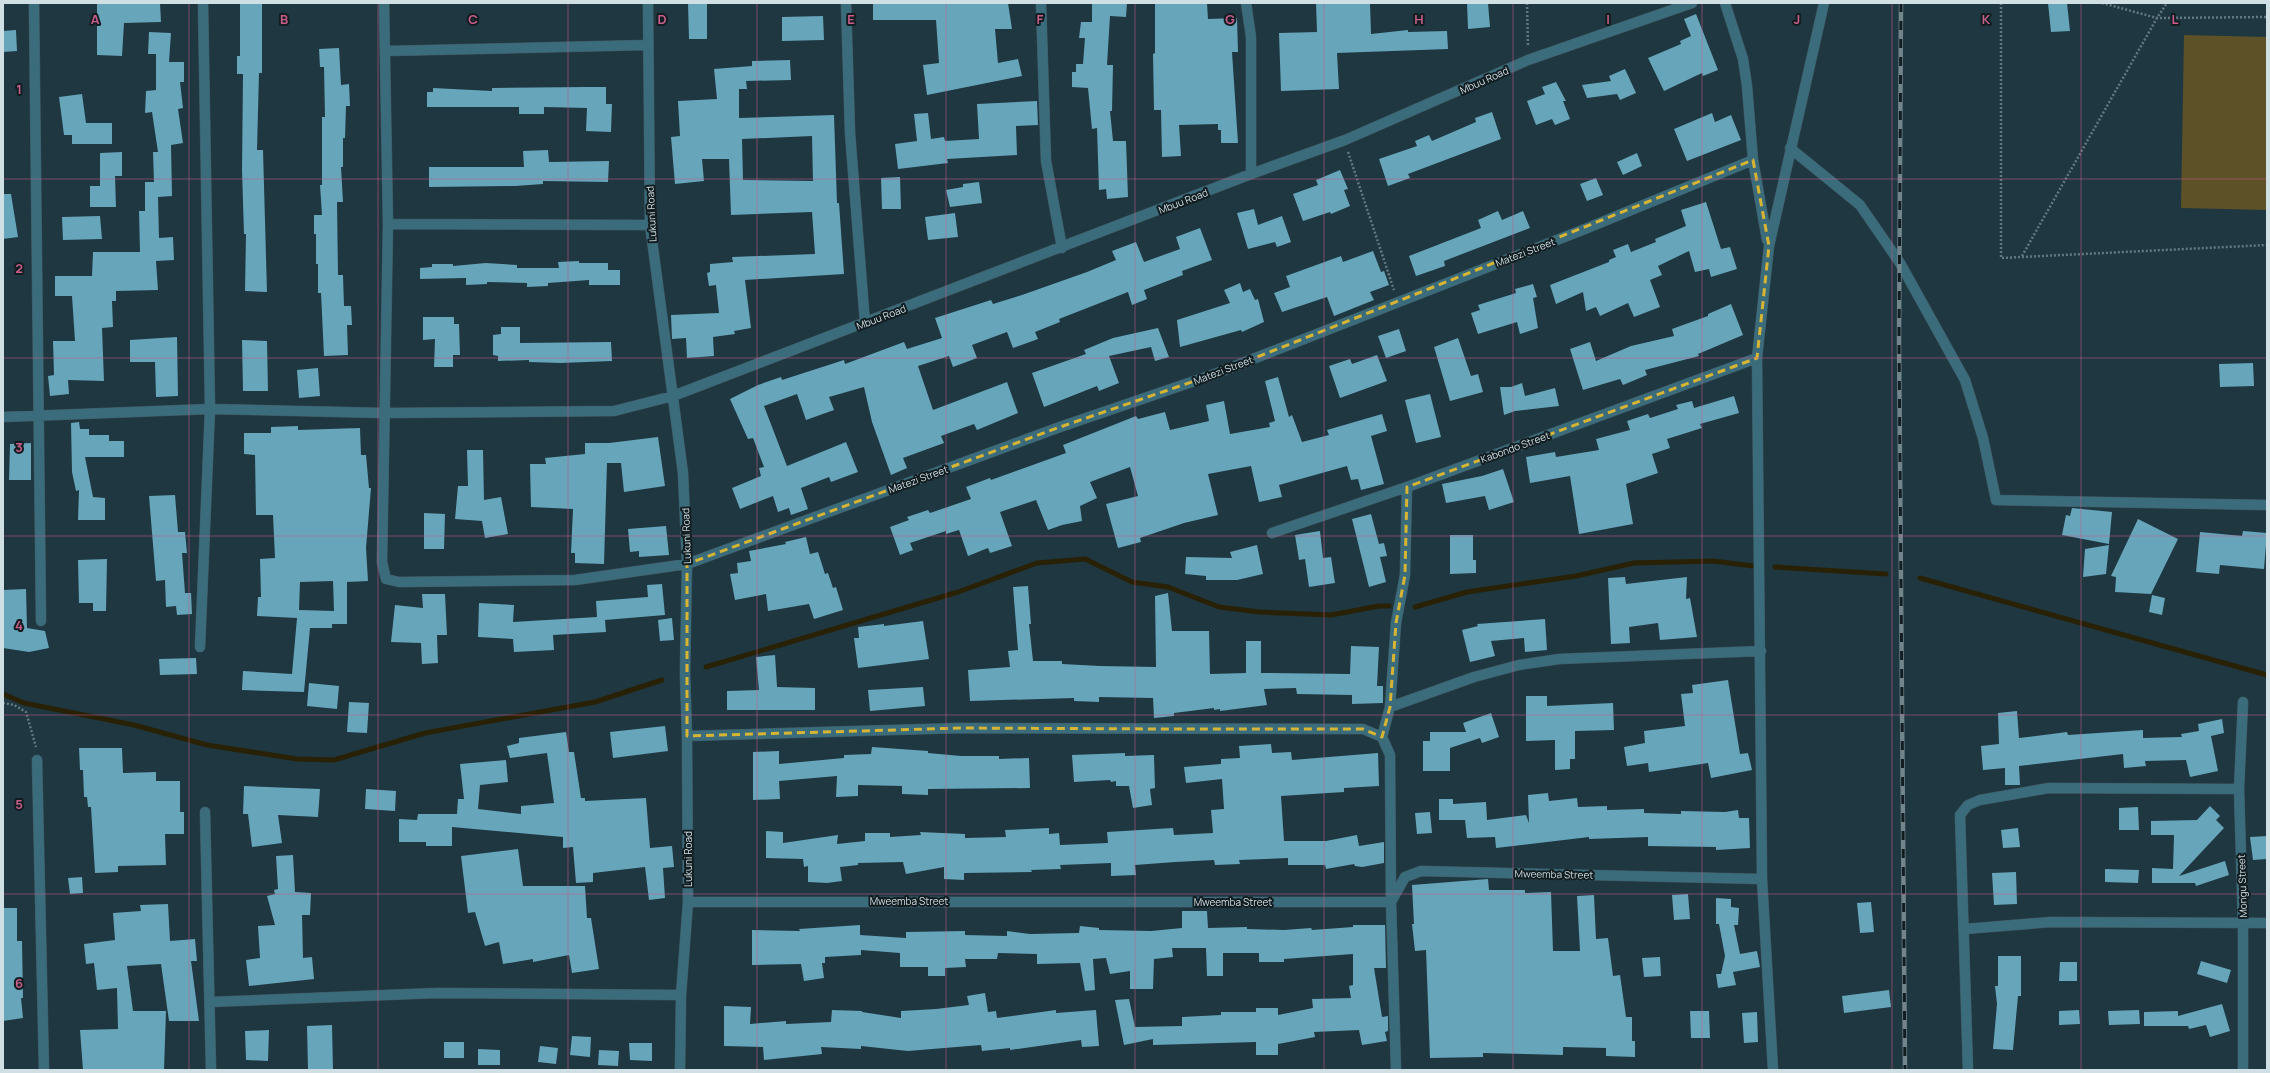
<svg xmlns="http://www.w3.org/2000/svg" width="2270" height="1073" font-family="Manrope,sans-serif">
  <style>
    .green { fill: #5d5128 }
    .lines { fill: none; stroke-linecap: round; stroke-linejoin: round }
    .stream { stroke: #292106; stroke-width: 5 }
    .building { fill: #66a5ba; fill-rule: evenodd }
    .minor-casing { stroke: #3f555e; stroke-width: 11 }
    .path { stroke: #647880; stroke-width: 2.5; stroke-dasharray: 2 2; stroke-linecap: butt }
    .minor { stroke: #3a6c7c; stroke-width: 10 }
    .rail-casing { stroke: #72858d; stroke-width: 4.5 }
    .rail { stroke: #121d21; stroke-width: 3; stroke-dasharray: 9; stroke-linecap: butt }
    .marked { fill: none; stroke: #d7b434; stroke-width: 3; stroke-dasharray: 8 5; stroke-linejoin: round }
    .grid { fill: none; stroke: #c75e8b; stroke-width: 1; stroke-opacity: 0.55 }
    .labels { text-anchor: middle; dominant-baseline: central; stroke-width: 4; stroke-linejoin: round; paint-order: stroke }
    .street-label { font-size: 10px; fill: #d0dfe4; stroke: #121d21 }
    .grid-label { font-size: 13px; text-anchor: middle; font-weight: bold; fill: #c75e8b; stroke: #121d21; stroke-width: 4; stroke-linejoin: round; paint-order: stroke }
  </style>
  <rect width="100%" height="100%" fill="#1f3740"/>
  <path class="green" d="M2184,35L2267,37V210L2181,208Z"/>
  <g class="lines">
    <path class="stream" d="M1775,567L1886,574
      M1920,578L2267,675
      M1415,607L1467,592L1576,576L1634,563L1713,561L1753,566
      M706,667L958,592L1037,563L1085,559L1132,582L1168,587L1219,607L1259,612L1331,615L1379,606H1389
      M3,694L24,703L134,725L207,745L297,759L334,760L425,733L595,702L662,680"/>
  </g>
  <path class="building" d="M97,3H160L161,22L124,23L122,56L97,55Z
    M240,3H262V73H259L257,150H263L267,292L245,291L246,234H244L242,170L243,74H237V56H240Z
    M688,3H707V39H689Z
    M873,3H1008L1012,29H995L998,63L1018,59L1022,76L927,95L923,65L939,63L936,20H873Z
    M1092,3H1127L1126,17L1110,16L1107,65H1113L1112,111H1110L1113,141H1126L1128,197L1107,199L1106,189L1099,190L1097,128L1092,129L1088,88L1072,87V72H1076V64H1083L1085,38H1079L1081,22H1092Z
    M1155,3H1207L1208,19L1237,18L1238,52H1232L1238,143H1221V130H1218V124L1179,125L1181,156L1162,157L1161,110H1154L1153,54L1155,53Z
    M1316,3H1370L1371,34L1408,30V32L1447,31L1448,49L1337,53L1339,89L1281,91L1279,33L1317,32Z
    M1467,3H1488L1490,27L1468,29Z
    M2048,3H2067L2070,31L2051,32Z
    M1696,14L1718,70L1703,76L1702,73L1664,91L1648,58L1681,44L1680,41L1691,36L1684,19Z
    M823,16L824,40L782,41V17Z
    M16,30L17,51L3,52V31Z
    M149,32L171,33L169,62H184V82H180L183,108L178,109L183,143L171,145L172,196L158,197L159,238L173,237L174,260L156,261L158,290L116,291V301H112L113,327L102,328L104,381L68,380L69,394L50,396L48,376L54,375L53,341H75L72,296H55V276H92L93,252H140L139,211H145V182H154L153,152H158L152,112L145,113L146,91L156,90V54H148Z
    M339,48L341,85L349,84L350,106H346L345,138H343V167H341L343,202H337L338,275H343L344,306H351L352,325H347L348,355L324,356L321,293H318V264H316V234H314V215H322L320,185H322V117H325L324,67H320L319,49Z
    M790,60L791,80L746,81L747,89H739V118L834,115L837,203H839L844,274L745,280L751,328L734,331L735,334L713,337L714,356L687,358L686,338L672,339L671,315L719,313L716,285L709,286L707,273L710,272V264L733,262L732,257L815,254L812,212L731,215L729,159H702L704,181L675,184L671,137L680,136L678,101L717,99L714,69L752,66V61ZM812,136L813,181L743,180L742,139Z
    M1625,69L1636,93L1620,100L1617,94L1587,98L1582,85L1611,81L1609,76Z
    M1556,82L1566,101H1563L1570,119L1555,125L1552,119L1536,125L1527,101L1545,94L1542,87Z
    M587,87H606V104H612L611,132L586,131L587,108L544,107V114H519V107H427V92H433V88L492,91V88Z
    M82,94L86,123H112V144H72V135H64L59,97Z
    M1037,101L1038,125L1016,126L1017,155L947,159L948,163L898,169L895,144L917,141L914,114L928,113L931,139L944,137L945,141L979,139L977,104Z
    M1492,112L1501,139L1408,174L1410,178L1388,186L1379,159L1417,146L1415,141L1429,135L1432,141L1476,122L1475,118Z
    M1712,113L1715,122L1731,115L1741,140L1687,161L1674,129Z
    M548,150L549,162L609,161L608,182L543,181V184L515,186L429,187V167H524L523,151Z
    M122,152V176H115L116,207H90V186H100V153Z
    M1637,153L1642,166L1623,175L1617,162Z
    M1340,170L1348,189L1344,190L1350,206L1331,214L1330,212L1303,221L1293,194L1318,185L1316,180Z
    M900,177L901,209H882L881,178Z
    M1596,178L1603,195L1587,201L1580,184Z
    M979,182L982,203L950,207L946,190L963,187V184Z
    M3,194H11L18,237L3,239Z
    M1706,202L1721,249L1730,247L1737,269L1711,277L1709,269L1695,272L1689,251L1658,266L1662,275L1650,280L1660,307L1634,317L1628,303L1600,316L1596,307L1586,311L1583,292L1556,304L1550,285L1609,262V260L1616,257L1613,250L1628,244L1631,252L1656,242L1655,239L1686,226L1681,210Z
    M1254,209L1258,225L1282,216L1291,242L1277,247L1275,242L1248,249L1237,213Z
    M1498,211L1502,220L1523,211L1530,228L1444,261L1445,266L1416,276L1409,256L1481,228L1478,220Z
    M955,213L958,237L928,240L925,217Z
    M100,216L102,239L63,240L62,217Z
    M1200,228L1212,260L1182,271L1183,275L1144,290L1147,299L1132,305L1128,292L1059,319L1060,322L1035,332L1038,339L1013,348L1007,332L972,345L977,358L953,367L949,356L918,366L933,410L1007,382L1018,413L977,430L974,424L941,436L944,443L903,458L907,468L891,475L872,422L864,387L829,397L834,410L806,420L797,394L764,406L787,466L846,442L858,472L831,482L829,477L801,488L808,509L791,515L789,508L778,512L773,496L740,509L732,488L761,476L759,468L764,467L753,438L748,439L730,399L758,385L781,377L782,380L844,360L845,364L904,342L907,349L942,338L935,318L991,300L993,304L1022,295L1087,272L1116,260L1112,251L1136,242L1144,262L1180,249L1176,237Z
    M1373,251L1381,272L1384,271L1389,285L1370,292L1374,300L1334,316L1327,297L1282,312L1274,293L1290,287L1286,276L1341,256L1343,262Z
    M579,261V263H608V270H620V285H589V280L548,283V286L527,287V283L487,282V284L466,285V278L420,279V268L432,267V264H453V266L486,263L517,265V268H559L558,262Z
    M1240,283L1243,292L1250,289L1255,300L1258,299L1264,322L1242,332L1241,330L1180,347L1177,320L1230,303L1224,290Z
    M1533,284L1537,297L1533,298L1538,328L1520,334L1517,322L1478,334L1471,313L1480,310L1478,305L1516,293L1515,289Z
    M1731,304L1743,335L1698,354L1699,356L1645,370L1647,375L1623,385L1620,379L1583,390L1570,349L1590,342L1596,361L1631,346L1674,336L1672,329L1708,316V314Z
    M423,317H454V324H459L460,355H453V367H434L435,339L423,340Z
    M501,327H520V343L611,342L612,361L561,363L529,362V360L498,361V356L493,355V335L501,334Z
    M1158,328L1169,357L1155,361L1151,347L1109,356L1119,383L1099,391L1097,386L1044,407L1032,373L1086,354L1084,350L1113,338Z
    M1399,329L1406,351L1386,358L1378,336Z
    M177,337L178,396L156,397L155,362H130V340Z
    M1458,338L1471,376L1478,374L1483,392L1450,401L1434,347Z
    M242,340L267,341L268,391H243Z
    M1377,355L1387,381L1340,398L1329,366L1350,359L1352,364Z
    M2253,363L2254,386L2220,387L2219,364Z
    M318,368L320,396L299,398L297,370Z
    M1278,377L1289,417L1292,415L1302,442L1329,435L1327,430L1382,414L1387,431L1371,436L1384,484L1361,490L1358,479L1351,480L1347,466L1279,485L1282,497L1259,502L1251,466L1208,474L1218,515L1184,523L1140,538L1141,542L1118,548L1106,504L1138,496L1130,467L1090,482L1097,498L1080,506L1082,521L1062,525L1048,530L1036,500L1000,512L1012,546L990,553L988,548L968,556L959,530L946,534V531L910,543L913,550L900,555L890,527L909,520L907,517L928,510L930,513L971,499L966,487L990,478L991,480L1066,453L1063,445L1136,416L1138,419L1165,412L1170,430L1209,421L1206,405L1224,401L1230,434L1270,427L1269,423L1275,421L1265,381Z
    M1522,383L1525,396L1555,388L1559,406L1515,411L1504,415L1500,387H1511Z
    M1430,394L1441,437L1416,443L1405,400Z
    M1734,396L1739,413L1700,424L1702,428L1667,439L1670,448L1652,454L1658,473L1626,484L1633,524L1579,534L1570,476L1530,483L1526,457L1555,452L1556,457L1599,450L1596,439L1630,430L1627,421L1648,414L1650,418L1678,409L1676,405L1692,401L1694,408Z
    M79,422L80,429H89V435H109V441H124V457H85L93,497L105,498V520H78L79,490L76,491L72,472L71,423Z
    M298,426V430L360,428L361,455H366L369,488H371L366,548L368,581L347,582V624H332V628H310L304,692L242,690L243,671L292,674L297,618L257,616L258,597H261L260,559L275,558L273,515H256L255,455L244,454V433H271V427ZM333,581L334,611L299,610L300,582Z
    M658,437L665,486L624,492L621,463H607L604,564L575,563V553H571L573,509L531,507L530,464H546L545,458L585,454V443H609Z
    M31,443V480H9L10,444Z
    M467,450H483L484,500L501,497L508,534L485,538L482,521L455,519L458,486H468Z
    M1503,469L1514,502L1489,510L1485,496L1446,503L1442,484L1482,476Z
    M175,495L178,532H185L187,553H182L185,593H191L192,614L177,615L176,606L166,607L165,580L156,581L149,496Z
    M2072,508L2112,512L2109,544L2062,535L2066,515L2070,516Z
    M424,513L445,514L444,549H424Z
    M1371,514L1379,544L1384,543L1387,556L1380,557L1386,582L1369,587L1352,519Z
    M2138,519L2178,539L2151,594L2115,592L2116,577L2111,576Z
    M666,526L669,555L639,557V551L630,552L628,529Z
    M1320,531L1323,558L1331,557L1335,583L1309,587L1305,559L1299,560L1295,535Z
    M2243,531L2267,533L2264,569L2220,565L2219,574L2196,572L2200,532L2242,536Z
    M1450,535H1473V560H1476V573L1450,574Z
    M806,537L810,554L818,552L825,574L828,573L833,588L836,587L843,610L814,619L809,604L768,611L766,594L735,600L730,574L738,573L737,563L751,561L749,551L786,544L785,542Z
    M1257,545L1263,574L1237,580H1206V576L1185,574L1186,557L1232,558L1230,552Z
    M2109,545L2106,574L2083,577L2085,549Z
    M107,559L106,611H93V603H79L78,560Z
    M1625,577L1626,584L1687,577L1686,599L1690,598L1697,637L1660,640L1658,623L1629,627L1630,643L1611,644L1608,578Z
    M662,584L665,615L605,620L606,632L553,635L554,650L514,652L513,639L478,637L479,603L514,605L513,622L597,617L596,601L648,597L647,585Z
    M1028,586L1031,624H1029L1033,661H1062V664L1100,666L1156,667L1155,596L1168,593L1172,631H1209L1210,674L1246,673V641H1261V673L1350,674L1351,646L1379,647L1377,686H1383V703L1352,704V695L1297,694L1296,688L1264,689L1267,705L1220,711V709L1214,710V708L1174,713V716L1154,718L1153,698L1099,697V702L1074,701V698L970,701L968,670L1010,667L1008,651L1018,650L1013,587Z
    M26,589L27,628L45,631L49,648L29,652L3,648V590Z
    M422,594H445L447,635H437L438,663L422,664L421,643L391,642L395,605L423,608Z
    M2152,595L2165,598L2162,615L2149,612Z
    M672,618L674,640L660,641L658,620Z
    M1545,619L1547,650L1525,652L1524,638L1491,641L1495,656L1470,662L1462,630L1478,626L1477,624Z
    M923,621L929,659L858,668L854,638H859L858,627L884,624V626Z
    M775,655L777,687L815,688V710H727V691L759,690L756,657Z
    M196,658L197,674L160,675L159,659Z
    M1728,680L1740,754L1748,753L1752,770L1711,778L1708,763L1649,772L1648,763L1627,766L1624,747L1645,743L1644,731L1685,726L1681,694L1693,693L1692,685Z
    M309,683L339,686L337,709L307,706Z
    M923,687L925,706L870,711L868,690Z
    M1526,696H1547V706L1613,703L1614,730L1575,731V759H1570V769L1555,770V740L1526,741Z
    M349,702L369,703L367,733L347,732Z
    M2017,711L2019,738L2067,732L2068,735L2143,730V738L2182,737L2181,734L2199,731L2198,724L2222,719L2224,733L2211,736L2218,771L2190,777L2186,760L2145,761L2146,766L2124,768L2123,754L2019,766L2020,785H2005V768L1983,770L1981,746L1999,744L1998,713Z
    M1491,713L1499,737L1482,743L1480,738L1450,748V771H1423V741H1430V732H1466L1463,723Z
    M665,726L668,751L613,758L610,732Z
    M566,732L569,752H574L581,798H585V801L646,798L650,848L672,846L674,867L663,868L665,898L649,900L645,867L593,873V882L576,883L573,847L563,848V837L452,827V846H426V842H399V819L417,820L418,814H457L458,799H464L460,764L506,760L508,782L480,785L478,809L521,814V806L554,803L547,753L510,758L507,746L519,743V738Z
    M1271,744L1272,753L1291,752L1292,760L1378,753L1379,786L1344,788V792L1281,796L1284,841H1326L1357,835L1359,846L1384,842V863L1362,867L1355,866L1354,864L1326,869L1325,865H1288V858L1239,860L1240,864L1215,865L1214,860L1175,862L1135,865L1136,875L1111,876V863L1060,865L1061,869L1031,870L1032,872L964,873V880L944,879V867L906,874L903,862L858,863V865L840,867L842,881L827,883L808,882V866L804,867L803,859L766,858V831L783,832V843L838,835L837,844L865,841V833H890V837L921,835L920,832L965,834V838L1006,837L1005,830L1049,828V834L1059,833L1060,845L1108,843L1107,832L1173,828L1174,835L1213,833L1211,810L1224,809L1222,779L1186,783L1184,767L1221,764V759L1240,758L1239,746Z
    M872,747L928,751V753L961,756H999V759L1029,758L1030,788L928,789V795L902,794V786L858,785V796L836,797L837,776L779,781L780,799L753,800V752L779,751V764L844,758V755L871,754Z
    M79,748H122L123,773L156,772V781H180V812H184V834H165L166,865L118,866V872L95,873L91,807H88L87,797H84L83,770H80Z
    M1125,753V756L1154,755L1155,788L1150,789L1152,805L1133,808L1129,786H1116V781L1111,782L1110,780L1074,782L1072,755Z
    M244,786L320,789L318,817L278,815L282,843L252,847L248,814H243Z
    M366,789L396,791L395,811L365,809Z
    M1548,793L1549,801L1577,798L1578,807L1607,806V810L1644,809V813L1681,814V811L1725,812L1738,810L1739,818H1749L1750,848L1716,850V847L1648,846V837L1589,839V837L1496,848L1495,837L1467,838L1465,820H1439V799H1453V804L1486,802L1487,820L1526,815L1529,823L1528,795Z
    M2210,806L2220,816L2216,820L2224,828L2179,876L2225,861L2229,875L2196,886L2195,883H2152V868L2173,869L2174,835H2151V821L2197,820Z
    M2138,807L2139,830H2119V808Z
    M1430,812L1432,833L1417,834L1415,813Z
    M2018,828L2020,847L2003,848L2001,830Z
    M2267,836V859L2253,860L2250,837Z
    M518,849L523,886H585L587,918H591L599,969L572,973L569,955L533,962V959L503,964L499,942L485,946L475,912L468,913L461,856Z
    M293,855L295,892L311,893L310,915H302L303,958L312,957L314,979L249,986L246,960L260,958L258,926L275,925L267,896L275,894L274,890L278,889L276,856Z
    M2105,869L2139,870L2138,883L2105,882Z
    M2016,872L2017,904L1994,905L1992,873Z
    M82,877L83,893L70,894L68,878Z
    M1488,879L1489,890H1525V893L1551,892L1553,951H1580L1577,896L1594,895L1596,939L1608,938L1613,976L1620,975L1626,1017H1632V1041H1635V1057L1606,1056V1048L1563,1047V1055L1483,1053V1057L1430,1058L1426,950L1415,951L1412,924H1414L1412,885Z
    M1688,894L1690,919L1674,920L1672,895Z
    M1716,898L1731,899V907L1739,908L1738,925H1734L1740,954L1757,951L1760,967L1733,972L1736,985L1718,988L1716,974H1721L1725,956L1719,924H1716Z
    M1871,902L1874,932L1860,933L1857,903Z
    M168,904L170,941L195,939L197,961H191L199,1021H169L161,964L127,966L133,1011H166L164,1070H83L80,1030L118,1029L117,988L97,990L94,963L86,964L84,944L115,940L113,913L141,911L140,905Z
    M3,908H17V941H22L23,998H21L23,1018L3,1021Z
    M1182,911H1207L1208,928L1247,927V929L1284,930L1311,928L1312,930L1353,927V925H1385L1386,968H1374L1382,1017L1388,1016V1031L1385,1032L1387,1041L1362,1045L1359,1030L1314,1032L1315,1037L1278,1044V1055H1256V1042L1153,1045V1039L1124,1045L1115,1000L1129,999L1135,1027L1182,1026V1017L1221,1015V1012H1256V1008H1278V1015L1313,1008L1312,999L1351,998L1349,986L1353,985V954L1284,959V962H1259V953H1223V976H1207L1206,948H1172L1173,957L1154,959L1153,989H1130V971L1110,974L1106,958L1093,959L1095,990L1085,991L1080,963L1037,964V954L998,953L997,959H965L966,967L945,968V976H928V967H900V953L861,950V955L825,957V963H822L824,978L804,981L801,964L752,965V930L800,931L799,929L860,925V935L906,938V932L965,931V935L1007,936V931L1030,934L1079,933L1080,926L1099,928V930L1151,931L1182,928Z
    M1998,956H2021V996H2018L2013,1050L1993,1049L1997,1004L1995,986H1998Z
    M1660,957L1661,976L1644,977L1642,958Z
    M2201,961L2231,970L2227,983L2197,974Z
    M2060,962H2077V981H2059Z
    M1889,990L1891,1007L1844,1013L1842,996Z
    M985,993L988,1012L996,1011L997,1018L1056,1010V1013L1096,1010L1099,1046L1082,1047L1081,1040L1010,1050V1048L982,1051L981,1045L908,1051L861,1046V1049L821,1047L822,1054L764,1060L763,1047L724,1046V1006L751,1007L750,1024L786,1021V1024L831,1022L832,1010L862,1011V1012L901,1018V1011L936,1009L969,1005L967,996Z
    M2222,1004L2230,1031L2210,1037L2206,1025L2189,1029L2188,1026H2144V1012L2178,1011V1016Z
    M2079,1010L2080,1024L2059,1025V1011Z
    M2139,1010L2140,1024L2109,1025L2108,1011Z
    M1690,1011H1709L1710,1038H1691Z
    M1757,1012L1758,1042L1744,1043L1742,1013Z
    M332,1025L333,1070H308L307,1026Z
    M269,1030L268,1061L246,1060L245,1031Z
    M572,1036L591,1037L590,1057L570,1055Z
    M444,1042H464V1058H444Z
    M629,1043H652V1061L630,1060Z
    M540,1046L558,1048L556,1064L538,1062Z
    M478,1049L500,1050V1065H478Z
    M599,1050L619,1051L618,1066L598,1065Z"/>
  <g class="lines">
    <defs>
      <path id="minor" d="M34,3L41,621
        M384,3L388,224L382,562L386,579L399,582L575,580L687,564L1060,427L1212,375L1585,229L1753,160
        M648,3L650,225L683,473L687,564L685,674L687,736L688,902L681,995L680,1070
        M846,3L850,133L865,323
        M1041,3L1046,161L1062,248
        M1246,3L1251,37V174
        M1725,3L1743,59L1747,86L1753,160L1767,240
        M385,51L647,45
        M1790,148L1860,205L1900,263L1965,380L1983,438L1996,500L2267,505
        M388,224L650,225
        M3,417L210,409L384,413L614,411L673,396L1251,174L1345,140L1528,60L1692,3
        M1272,533L1407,487L1757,358
        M200,647L210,409L203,3
        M2243,702L2239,789L2243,924V1070
        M1390,707L1474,677L1519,665L1559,659L1761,651
        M687,736L961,728L1363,729L1382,737L1390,755L1391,902L1396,1070
        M1382,737L1390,707L1396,623L1405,575L1407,487
        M37,760L44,1070
        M205,812L211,1070
        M688,902H1391L1405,877L1421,871L1762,879
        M1965,929L2051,922L2267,923
        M210,1002L437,993L681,995
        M1773,1070L1762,879L1757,358L1769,246L1824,3
        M1968,1070L1960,815L1968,805L1980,800L2049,788L2239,789"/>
    </defs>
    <use href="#minor" class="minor-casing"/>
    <path class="path" d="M1527,3L1528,46
      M2001,3V258L2267,245
      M2102,3L2157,18L2267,17
      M1348,152L1394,290
      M2022,256L2157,18L2167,3
      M3,703L14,705L26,712L36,747"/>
    <use href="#minor" class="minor"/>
    <defs>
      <path id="rail" d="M1901,3L1899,340L1905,1070"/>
    </defs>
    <use href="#rail" class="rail-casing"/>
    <use href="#rail" class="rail"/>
  </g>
  <path class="marked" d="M1753,160L1769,246L1757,358L1407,487L1405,575L1396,623L1390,707L1382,737L1363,729H1168L961,728L687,736V564L1060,427L1212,375Z"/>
  <path class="grid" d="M189,3V1070M378,3V1070M568,3V1070M757,3V1070M946,3V1070M1135,3V1070M1324,3V1070M1513,3V1070M1702,3V1070M1892,3V1070M2081,3V1070M3,179H2267M3,358H2267M3,536H2267M3,715H2267M3,894H2267"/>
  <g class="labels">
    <g class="street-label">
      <text transform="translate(1484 80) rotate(-24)">Mbuu Road</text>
      <text transform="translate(1183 201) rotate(-21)">Mbuu Road</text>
      <text transform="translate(651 214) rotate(-93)">Lukuni Road</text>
      <text transform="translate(1525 252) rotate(-21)">Matezi Street</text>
      <text transform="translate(881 317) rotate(-21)">Mbuu Road</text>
      <text transform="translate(1223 370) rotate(-21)">Matezi Street</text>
      <text transform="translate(1515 447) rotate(-20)">Kabondo Street</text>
      <text transform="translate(918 479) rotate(-20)">Matezi Street</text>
      <text transform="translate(686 536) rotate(-92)">Lukuni Road</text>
      <text transform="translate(688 859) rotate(-90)">Lukuni Road</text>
      <text transform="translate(1554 874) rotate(1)">Mweemba Street</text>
      <text transform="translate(2242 886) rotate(-92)">Mongu Street</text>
      <text x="909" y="901">Mweemba Street</text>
      <text x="1233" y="902">Mweemba Street</text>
    </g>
  </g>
  <g class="grid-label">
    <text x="95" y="24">A</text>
    <text x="284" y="24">B</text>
    <text x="473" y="24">C</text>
    <text x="662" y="24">D</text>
    <text x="851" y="24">E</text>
    <text x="1040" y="24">F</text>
    <text x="1230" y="24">G</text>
    <text x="1419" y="24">H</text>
    <text x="1608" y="24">I</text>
    <text x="1797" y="24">J</text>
    <text x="1986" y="24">K</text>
    <text x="2175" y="24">L</text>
    <text x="19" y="94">1</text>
    <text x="19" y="273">2</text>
    <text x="19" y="452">3</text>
    <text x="19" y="630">4</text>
    <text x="19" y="809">5</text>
    <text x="19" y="988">6</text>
  </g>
  <rect width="2270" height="1073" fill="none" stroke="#d0dfe4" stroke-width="8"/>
</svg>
